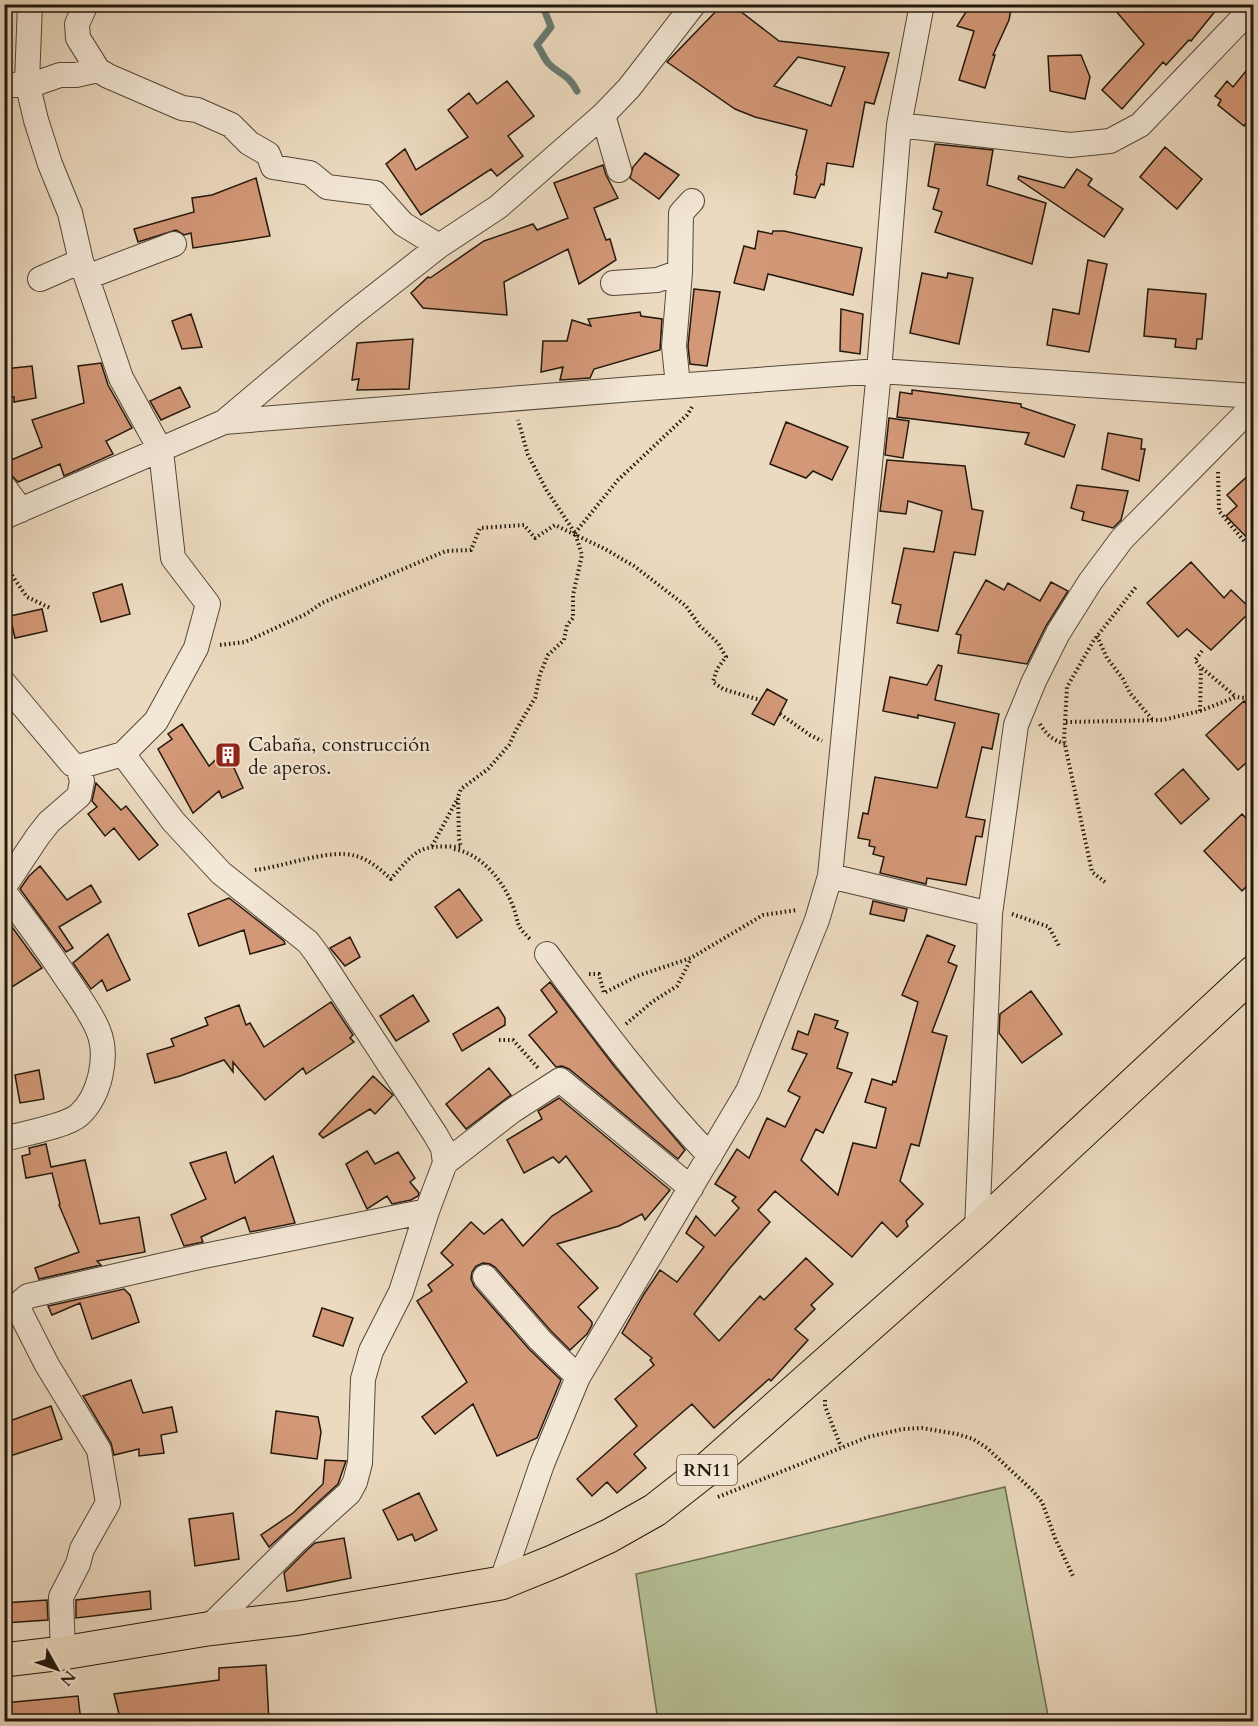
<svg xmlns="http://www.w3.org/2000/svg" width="1258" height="1726" font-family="Cardo,serif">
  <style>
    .green { fill: #b5c095; stroke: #6c6c50; stroke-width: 1.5 }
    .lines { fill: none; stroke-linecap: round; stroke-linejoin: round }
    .stream { stroke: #6a7a70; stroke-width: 7 }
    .building { fill: #d39878; stroke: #23180c; stroke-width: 1.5; fill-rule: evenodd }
    .street-casing { stroke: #554839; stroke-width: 26 }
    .primary-casing { stroke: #23180c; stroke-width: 35 }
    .path { stroke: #23180c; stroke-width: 4; stroke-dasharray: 1.5 3; stroke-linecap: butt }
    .street { stroke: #f3e7d6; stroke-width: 24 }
    .primary { stroke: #ecdac0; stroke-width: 33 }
    .labels { text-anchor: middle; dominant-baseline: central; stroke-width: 4.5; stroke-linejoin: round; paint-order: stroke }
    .shield { fill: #f3e7d6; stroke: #615649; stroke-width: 1.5 }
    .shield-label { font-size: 18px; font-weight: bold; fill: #23180c }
    .poi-label { font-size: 20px; fill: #23180c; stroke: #f3e7d6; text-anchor: start }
  </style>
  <rect width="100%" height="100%" fill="#ecdac0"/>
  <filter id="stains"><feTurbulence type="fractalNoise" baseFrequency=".00333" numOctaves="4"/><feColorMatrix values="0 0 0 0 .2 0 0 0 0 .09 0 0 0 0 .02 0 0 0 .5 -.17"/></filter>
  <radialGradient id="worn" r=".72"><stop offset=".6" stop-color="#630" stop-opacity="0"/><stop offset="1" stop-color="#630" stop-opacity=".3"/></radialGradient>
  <path class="green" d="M1005,1487L1049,1721H658L636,1574Z"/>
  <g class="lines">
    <path class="stream" d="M542,4L551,27L537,45C541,50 544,58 548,63C559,75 568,73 577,91"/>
  </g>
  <path class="building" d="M723,4H731L779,41L889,53L874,104L865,102L853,167L827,163L824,185L821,184L815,198L794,194L797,176L796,175L807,130L755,117L735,109L667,62ZM798,57L845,67L831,106L774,86Z
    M967,4H1012L1009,20L993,55H995L985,88L959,80L974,31L957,26L966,12Z
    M1110,4H1221L1191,41L1189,40L1166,65L1163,62L1122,109L1102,90L1144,44Z
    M1081,55L1090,77L1085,99L1050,91L1048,56Z
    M1254,61V113L1244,126L1218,105L1221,100L1215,96L1227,81L1233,87Z
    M507,81L534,116L508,136L523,156L497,176L491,169L421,215L386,164L405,149L416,170L468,137L448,110L469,93L477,104Z
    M935,144L993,150L987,185L1046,203L1032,264L935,232L942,212L933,209L939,189L928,186Z
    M1165,147L1202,179L1177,209L1140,177Z
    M645,153L679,175L659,199L630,178L633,167Z
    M603,165L606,175L618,198L594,208L606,240L610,239L616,260L579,284L568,249L504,282L507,315L423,308L411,293L428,277L430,278L484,241L533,224L537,230L568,218L554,183Z
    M1077,169L1092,179L1088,185L1123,209L1104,237L1018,179L1019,176L1064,188Z
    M256,178L270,236L193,248L191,233L184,235L176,230L138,242L134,229L194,212L192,198L212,195Z
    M758,231L772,234L773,231H784L862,248L853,295L768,274L764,290L734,283L744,246L755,249Z
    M1088,260L1107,264L1089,352L1047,345L1053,309L1079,314Z
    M922,273L947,278L948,273L973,278L959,344L910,333Z
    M694,289L720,292L707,366L690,364L688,346Z
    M1148,289L1206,294L1202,339H1197L1196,349L1175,347L1176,339L1144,336Z
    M841,309L863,314L860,354L840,351Z
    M640,312L641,316L662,319L660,350L594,369L590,378L560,380L563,367L541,372L543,341H567L572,320L591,326L588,319Z
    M191,314L202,347L182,349L172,321Z
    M413,339L409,389L357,390L359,379L352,380L357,343Z
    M101,363L108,385L132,428L106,441L113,454L64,476L60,464L18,482L10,474L5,473L4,463L42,447L32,420L84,403L78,366Z
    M32,366L36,398L14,402V397L4,399V369Z
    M180,387L190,407L161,420L150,401Z
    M912,390L1021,404V407L1075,425L1064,457L1025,444L1029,433L897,417L900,392L912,394Z
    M889,418L909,421L903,458L885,455Z
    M786,422L848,447L832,480L813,471L806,478L770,464Z
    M1108,433L1142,439L1141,449H1145L1139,481L1102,469Z
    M887,460L965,466L972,509L983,511L975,555L954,552L938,631L897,623L901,605L892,603L904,548L934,552L942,511L908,501L906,514L880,511Z
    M1254,470V545L1226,516L1237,506L1227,495Z
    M1077,485L1128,491L1121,520L1113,528L1082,520L1084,512L1071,508Z
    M1191,562L1224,598L1231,590L1252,610L1211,650L1187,629L1178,637L1147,603Z
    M986,580L1004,590L1008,583L1040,601L1051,582L1068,591L1046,626L1027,664L958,653L961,635L956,634Z
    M122,584L130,614L101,622L93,593Z
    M42,609L47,631L15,638L10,616Z
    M938,665L942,666L935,700L999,714L992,749L982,747L966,817L985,820L982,837L976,836L966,885L927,878L926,884L880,873L884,857L873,854L875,847L869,846L870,840L858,838L863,813L868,814L875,777L937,788L955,723L918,715V718L883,711L890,677L927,685Z
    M767,689L787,700L774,725L752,714Z
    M1244,701L1254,712V756L1238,770L1206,735Z
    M182,724L209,766L226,750L243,788L222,798L219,791L193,813L158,749L172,739L168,734Z
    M1183,769L1209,799L1181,824L1155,794Z
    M96,783L121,810L126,806L158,845L139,860L114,828L105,836L88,814L97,807L92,801Z
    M1242,814L1254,826V879L1242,891L1204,851Z
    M40,866L67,900L91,885L101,902L59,927L73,948L66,952L20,889L29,876Z
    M459,889L482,920L457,938L435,907Z
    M229,898L284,941L285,944L250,954L244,930L199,946L188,914Z
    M873,901L907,909L904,921L870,914Z
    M4,916L42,968L4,992Z
    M108,934L130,980L107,991L102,980L91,989L73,963Z
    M927,935L955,946L948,962L957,966L932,1032L947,1036L919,1146L911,1144L900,1181L923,1204L906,1221L908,1226L897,1237L882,1222L852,1257L775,1191L758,1210L770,1222L730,1268L694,1314L719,1341L760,1296L764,1300L806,1258L833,1284L811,1305L815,1309L795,1329L808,1340L771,1381L769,1379L714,1428L692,1404L634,1454L646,1468L617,1493L607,1482L592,1496L577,1479L637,1426L615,1399L654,1365L650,1360L652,1358L622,1333L644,1294L660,1270L677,1282L704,1247L686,1233L696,1216L715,1236L739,1208L732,1201L736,1197L715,1184L737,1149L749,1158L767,1118L785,1127L800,1097L788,1091L807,1054L792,1049L798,1031L808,1035L815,1014L838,1021L835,1028L848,1033L837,1068L852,1073L823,1133L816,1129L801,1160L838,1195L853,1143L876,1148L886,1108L865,1102L872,1079L892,1085L893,1081L896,1082L918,1002L902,995Z
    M350,937L360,957L345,966L330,948Z
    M550,982L614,1066L685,1150L678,1159L569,1069L562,1066L556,1067L529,1035L557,1012L541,990Z
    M1031,991L1062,1034L1022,1063L999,1033L1000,1014Z
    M413,995L429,1021L396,1041L380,1016Z
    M331,1002L353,1035L350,1038L354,1042L306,1074L303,1068L265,1100L233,1062V1072L224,1060L180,1076L155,1083L147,1054L174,1046L171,1039L208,1025L205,1018L239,1005L246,1025L250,1023L264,1047Z
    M498,1007L505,1018V1025L462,1051L453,1034Z
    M489,1068L511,1095L466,1129L446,1104Z
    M39,1070L44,1099L20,1103L15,1075Z
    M373,1076L393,1095L375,1114L370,1109L323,1138L319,1134Z
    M559,1098L670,1190L645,1220L642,1214L619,1226L557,1244L598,1288L578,1307L592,1322V1325L587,1334L570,1350L550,1330L495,1267L490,1264L483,1263L476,1266L472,1272L471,1279L474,1286L529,1349L561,1380L537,1438L497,1456L473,1404L435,1434L422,1417L467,1382L417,1301L432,1291L428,1285L453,1265L441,1253L471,1222L484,1234L502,1219L523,1246L552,1216L592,1191L566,1156L559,1163L553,1157L524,1173L507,1140L542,1119L538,1111Z
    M46,1144L51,1167L85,1160L100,1224L139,1217L145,1252L97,1261L101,1265L39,1279L35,1268L79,1252L59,1205L60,1204L52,1173L26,1178L22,1156L30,1154L29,1148Z
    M367,1151L375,1164L398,1152L415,1178L410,1182L419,1193L418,1196L411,1200L392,1204L387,1196L367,1209L346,1164Z
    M226,1152L235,1183L273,1156L295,1223L250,1232L245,1217L201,1237L203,1242L184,1246L171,1215L206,1199L190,1163Z
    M124,1289L130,1295L139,1322L92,1339L80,1303L52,1315L48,1306Z
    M322,1308L353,1318L343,1346L313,1336Z
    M131,1380L143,1413L172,1407L177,1432L161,1435L164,1453L139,1456V1449L114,1455L111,1443L83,1396Z
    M51,1406L62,1439L4,1458V1423Z
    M276,1411L318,1417L321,1432L317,1459L271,1453Z
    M325,1460L346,1461L338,1484L269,1547L261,1535L293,1513L323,1484Z
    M419,1493L437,1530L415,1541L412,1534L398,1540L383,1510Z
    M233,1513L239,1559L195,1566L189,1519Z
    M344,1538L351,1578L287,1591L284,1573L307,1550L315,1543Z
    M150,1591L151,1609L76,1618V1600Z
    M47,1600L48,1620L4,1623V1603Z
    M266,1665L269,1722H171L170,1717L121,1722L114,1694L219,1680V1668Z
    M78,1696L81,1722H4V1703Z"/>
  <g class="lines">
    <defs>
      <path id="street" d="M86,4L77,24L78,38L98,70
        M4,86L40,82L60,75H76L98,70L108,76L182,108L197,110L231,125L249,143L268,154L273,167L310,173L327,187L375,193L403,224L439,246
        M603,115L619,170
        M899,125L1070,145L1110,141L1140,125L1254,6
        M87,277L174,244
        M40,279L81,261
        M613,283L657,280L680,272
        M678,386L674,346L680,272L681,213L692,201
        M224,422L351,315L439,246L498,207L603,115L629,88L694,4
        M4,487L21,510
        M4,517L224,422L633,389L879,371L1254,396
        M4,683L72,764L78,767L123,754L156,721L196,648L208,604L173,558L161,451L121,378L81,261L70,213L50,164L36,120L27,82L30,4
        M123,754L173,821L221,873L308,942L317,954L435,1134L443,1148L445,1163L427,1211L401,1292L371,1351L363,1379L360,1463L355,1482L349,1493L297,1540L207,1629
        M830,876L990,914
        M4,887L38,836L49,822L79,796L82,781L78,767
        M4,892C27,921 49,952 69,982C79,997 91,1013 98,1030C109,1056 100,1096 79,1115C67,1126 22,1134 4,1139
        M547,954C598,1024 650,1093 710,1156
        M445,1163L512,1111L560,1080L691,1188
        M977,1230L990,914L1016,725L1034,681L1058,633L1090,582L1122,539L1254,405
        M485,1277L540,1340L578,1377
        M501,1583L542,1464L578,1377L748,1091L817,920L830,876L879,371L899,125L922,4
        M63,1653L61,1597L78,1564L82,1549L108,1503L99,1450L47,1365L19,1310L22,1301L28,1296L199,1257L427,1211"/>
      <path id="primary" d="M4,1660L63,1653L207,1629L299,1618L501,1583L555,1561L609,1536L655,1510L706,1470L977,1230L1254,972"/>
    </defs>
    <use href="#street" class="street-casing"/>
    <use href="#primary" class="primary-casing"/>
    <path class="path" d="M1218,472L1219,511L1244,541L1254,540
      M575,533L618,480L687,415L692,407
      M4,559L13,577L27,597L50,608
      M1097,636L1107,658L1123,679L1130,693L1152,719
      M220,645L245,642L306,614L322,603L446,551L471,550L480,528L524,525L535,538L555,525L605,549L634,566L686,606L700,626L718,643L726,657L717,669L713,682L723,689L760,700
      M1202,668L1236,697
      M1200,711L1201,668L1195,660L1202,651
      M780,714L810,735L822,741
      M1066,722L1163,720L1200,711L1236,697L1254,699
      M1040,724C1046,734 1053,741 1066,744
      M432,846L458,798
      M454,849C482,854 503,881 513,906C520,925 514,923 530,939
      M255,870C283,867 330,848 356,856C370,860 381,870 391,879C417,848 420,845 461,847L459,839L458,797L461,789L488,769L509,745L516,730L535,698L540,674L548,655L564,640L567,625L573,618V595L582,555L575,533L547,491L528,455L518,420
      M1105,882L1092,872L1064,740L1067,687L1094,640L1136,587
      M1012,914L1049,927L1060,948
      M589,974H599L604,993L637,976L691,958L763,915L797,910
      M626,1024L652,1002L677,986L691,959
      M499,1040H513L539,1069
      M825,1400V1406L841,1447
      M718,1497L868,1437L903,1429L922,1428L957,1434L973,1439L987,1448L1033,1491L1042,1502L1055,1538L1073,1576"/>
    <use href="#street" class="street"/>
    <use href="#primary" class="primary"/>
  </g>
  <defs>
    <symbol id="building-square" viewBox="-11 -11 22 22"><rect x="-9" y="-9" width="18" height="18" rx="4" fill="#8f2418" stroke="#f3e7d6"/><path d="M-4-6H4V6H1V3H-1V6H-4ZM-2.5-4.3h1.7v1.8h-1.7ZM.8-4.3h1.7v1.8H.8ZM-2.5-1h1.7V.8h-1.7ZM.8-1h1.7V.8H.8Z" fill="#fff"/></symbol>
  </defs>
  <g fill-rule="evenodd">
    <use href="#building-square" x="213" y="740" width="30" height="30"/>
  </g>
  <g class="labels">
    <rect class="shield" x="677" y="1455" width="60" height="30" rx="4.5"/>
    <g class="shield-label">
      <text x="707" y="1470">RN11</text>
    </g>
    <g class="poi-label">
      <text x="248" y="744">Cabaña, construcción<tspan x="248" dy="23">de aperos.</tspan></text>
    </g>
  </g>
  <rect width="1258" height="1726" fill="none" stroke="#ecdac0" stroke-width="24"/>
  <rect x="6" y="6" width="1246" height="1714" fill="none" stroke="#23180c" stroke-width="3"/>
  <rect x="12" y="12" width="1234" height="1702" fill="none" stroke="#23180c" stroke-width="1.5"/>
  <g transform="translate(57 1669) rotate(130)" stroke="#f3e7d6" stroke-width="4.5" paint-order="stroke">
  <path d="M0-4.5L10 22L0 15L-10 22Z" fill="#23180c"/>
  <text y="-9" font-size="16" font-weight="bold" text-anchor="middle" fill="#23180c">N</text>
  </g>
  <rect width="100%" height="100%" filter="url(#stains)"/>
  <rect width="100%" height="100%" fill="url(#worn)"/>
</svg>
